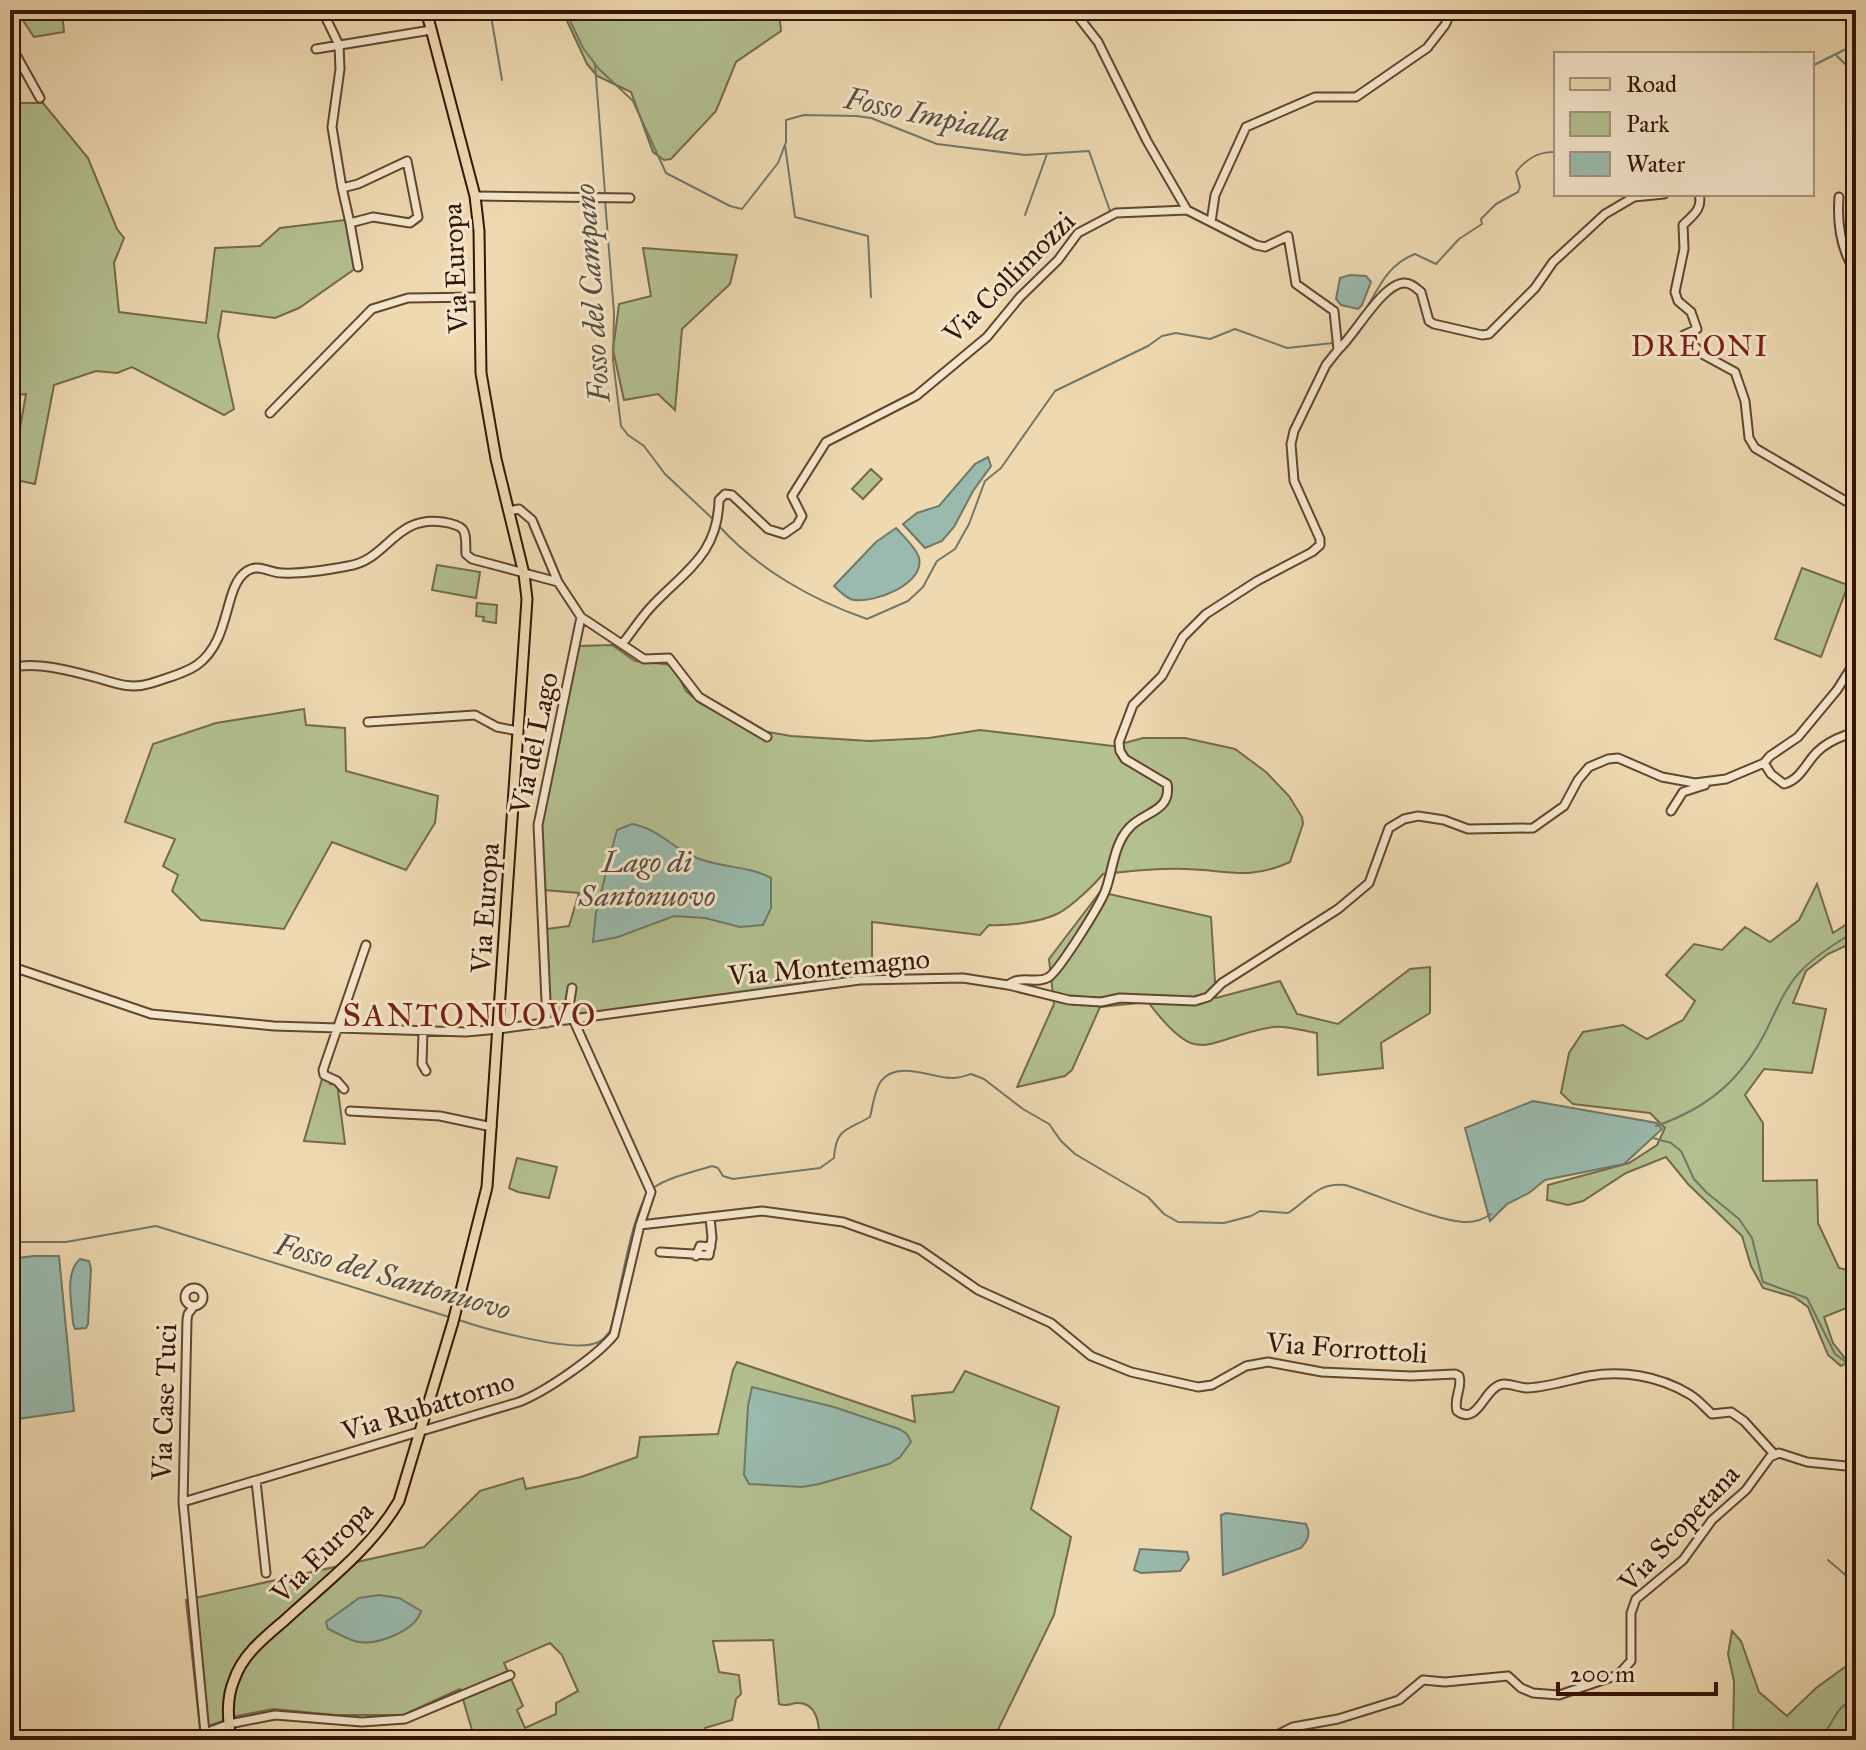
<svg xmlns="http://www.w3.org/2000/svg" width="1866" height="1750" font-family="'IM FELL Great Primer',serif">
  <style>
    .green { fill: #b3c090; stroke: #746a4a; stroke-width: 2; fill-rule: evenodd }
    .water { fill: #99baad; stroke: #717869; stroke-width: 2 }
    .lines { fill: none; stroke-linecap: round; stroke-linejoin: round }
    .stream { stroke: #717869; stroke-width: 2 }
    .minor-casing { stroke: #63452f; stroke-width: 11 }
    .major-casing { stroke: #351404; stroke-width: 13 }
    .minor { stroke: #f4e6cc; stroke-width: 7 }
    .major { stroke: #eed9b1; stroke-width: 9 }
    .labels { text-anchor: middle; dominant-baseline: central; stroke-width: 6; stroke-linejoin: round; paint-order: stroke }
    .street-label { font-size: 28px; fill: #351404; stroke: #f4e6cc }
    .water-label { font-size: 30px; font-style: italic; fill: #584e3f; stroke: #f4e6cc }
    .neighbourhood-label { font-size: 30px; letter-spacing: 2px; fill: #7a1f14; stroke: #f4e6cc }
    .quarter-label { font-size: 32px; letter-spacing: 2px; fill: #7a1f14; stroke: #f4e6cc }
  </style>
  <rect width="100%" height="100%" fill="#eed9b1"/>
  <filter id="stains"><feTurbulence type="fractalNoise" baseFrequency=".0025" numOctaves="4"/><feColorMatrix values="0 0 0 0 .2 0 0 0 0 .09 0 0 0 0 .02 0 0 0 .5 -.17"/></filter>
  <radialGradient id="worn" r=".72"><stop offset=".6" stop-color="#630" stop-opacity="0"/><stop offset="1" stop-color="#630" stop-opacity=".3"/></radialGradient>
  <path class="green" d="M10,10H62L64,32L34,37L22,19L10,26Z
    M562,10H779L781,31L736,62L716,111L671,159L664,160L653,152L631,92L597,76L587,64Z
    M10,103H43L88,158L117,229L124,238L114,263L119,312L206,323L215,248L260,246L280,228L345,220L356,268L299,308L275,318L222,311L218,336L234,409L224,415L132,367L117,373L96,371L54,385L35,484L11,479L26,394L10,396Z
    M643,248L737,255L730,284L682,329L675,410L658,394L624,400L613,350L619,304L651,296Z
    M871,469L882,479L863,499L852,489Z
    M437,565L480,572L476,598L432,590Z
    M1802,568L1848,585L1821,657L1775,639Z
    M477,603L497,605L496,623L483,621L484,617L476,616Z
    M612,645L635,661L673,665L686,691L701,704L751,729L791,736L869,741L929,738L980,730L1113,746L1143,738H1185L1235,749L1266,772L1289,796L1302,817L1303,824L1290,862C1249,881 1227,870 1185,869C1157,868 1130,871 1103,874C1093,886 1073,905 1059,913C1042,922 1008,926 989,925L980,935L872,922V964L865,975L549,1019L546,929L569,926L579,893L544,890L541,827L579,646Z
    M304,709L306,725L345,728L346,771L438,796L435,823L406,870L332,842L284,929L201,920L172,891L178,875L163,866L175,839L125,822L153,744L216,723Z
    M1817,884L1833,933L1856,918V941L1828,954L1806,971L1793,1003L1826,1009L1812,1073L1764,1069L1745,1095L1763,1123V1181L1817,1180L1818,1223L1839,1268L1856,1272V1304L1824,1317L1833,1343L1848,1362L1841,1366L1828,1355L1808,1307L1794,1297L1763,1288L1751,1266L1742,1236L1688,1184L1666,1157L1626,1173L1583,1201L1568,1205L1547,1200L1548,1185L1629,1163L1657,1145L1665,1128L1650,1113L1573,1104L1561,1093L1569,1053L1583,1032L1623,1025L1647,1039L1683,1020L1695,1001L1666,975L1694,944L1722,950L1745,927L1770,942L1799,920Z
    M1100,892L1211,917L1216,998L1280,981L1297,1014L1338,1024L1410,969L1430,967V1013L1381,1043L1383,1068L1318,1075L1317,1033C1304,1031 1286,1025 1273,1027C1204,1038 1201,1072 1148,1002L1100,1007L1072,1070L1065,1076L1017,1087L1054,1004L1049,959Z
    M322,1079H330V1084L337,1083L345,1144L304,1141Z
    M517,1158L557,1167L549,1198L518,1192L509,1188Z
    M737,1362L915,1422L912,1396L953,1392L965,1371L1059,1407L1031,1509L1071,1537L1054,1615L993,1740H820C819,1726 818,1703 798,1703C790,1703 788,1707 779,1704L773,1640L713,1641L719,1672L739,1675L741,1694L736,1699L732,1720L705,1728L706,1740H678L677,1738L665,1740H465L474,1737L460,1689L403,1715H335L273,1709L237,1716L200,1729L186,1600L424,1547L480,1491L523,1478L526,1489L581,1477L637,1457L640,1437L718,1434L733,1370ZM550,1643L562,1655L578,1691L556,1703V1714L525,1728L517,1710L523,1706L504,1663Z
    M1732,1631L1741,1641L1759,1692L1787,1716L1816,1688L1856,1659V1740H1733L1734,1681L1728,1654Z"/>
  <path class="water" d="M1350,275L1366,276L1371,282L1362,305L1358,309L1341,305L1336,299L1340,278Z
    M988,457L991,466L973,491L954,527L942,541L925,548L903,524L917,513L939,506L975,464Z
    M896,528C903,536 916,547 919,558C925,584 875,603 854,600C846,599 840,591 834,586L876,542Z
    M632,824C656,828 671,846 692,856C717,868 747,865 771,878V908L763,925L740,927L705,918L674,916L618,937L593,942L596,913L614,841L617,830Z
    M1533,1101L1657,1123L1662,1129L1624,1164L1545,1180L1529,1193L1507,1204L1490,1221L1465,1128Z
    M34,1256H59L74,1411L10,1420V1259Z
    M80,1259L89,1261L91,1269L88,1324L86,1328L75,1329L73,1323C72,1304 64,1273 80,1259Z
    M752,1387L834,1407L899,1429L907,1434L911,1442L900,1457L889,1464L819,1484L802,1487L749,1484L744,1475L748,1406Z
    M1226,1513L1306,1524C1311,1534 1308,1540 1301,1548L1223,1575L1221,1515Z
    M1140,1549L1187,1552L1189,1559L1180,1571L1141,1573L1134,1570Z
    M379,1595L399,1598L421,1611C416,1630 379,1645 359,1642C349,1641 338,1633 328,1629L326,1622L359,1598Z"/>
  <g class="lines">
    <path class="stream" d="M490,10L502,80
      M565,10L583,48L599,69L633,101L666,173L730,206L742,209L778,163L786,142V120L804,115L856,116L871,118L937,144L1025,155L1089,151L1110,211
      M1837,56L1856,75
      M595,64L605,193
      M1812,66L1856,44
      M785,145L795,217L868,236L871,297
      M605,200L614,313L613,360L621,426L628,435L644,446L665,474L715,521
      M1025,215L1047,154
      M1365,311C1379,287 1388,264 1415,254L1436,264L1459,239L1482,224L1481,219L1496,204L1518,192L1520,187L1516,172C1527,158 1539,151 1556,152
      M719,526C758,569 812,600 867,619L908,601L923,587L937,561L955,549L969,524L985,481L1001,468L1055,391L1148,346L1162,336L1176,333L1210,339L1235,329L1287,348L1333,343
      M1656,1126C1708,1108 1741,1080 1766,1031C1776,1011 1785,987 1801,971C1816,955 1837,942 1856,931
      M1653,1138L1671,1143L1681,1151L1694,1179L1706,1192L1739,1219L1752,1238L1763,1282L1807,1298L1835,1354L1856,1369
      M10,1245L19,1242H66L156,1226L449,1317
      M459,1320C485,1329 572,1353 596,1343C603,1341 606,1336 610,1331C619,1302 632,1202 653,1188C669,1177 693,1172 712,1166L718,1168L723,1176L733,1179L820,1168L834,1158C836,1128 846,1131 870,1117C873,1106 874,1091 881,1081C898,1059 934,1079 953,1078C960,1078 965,1076 971,1074L984,1079L1023,1109L1049,1124L1061,1141L1075,1154L1148,1197L1164,1214L1178,1222L1224,1223L1251,1216L1260,1211L1288,1213C1310,1199 1317,1182 1345,1185C1376,1194 1438,1222 1467,1222C1476,1222 1484,1219 1491,1214
      M1828,1560L1856,1584
      M1787,1740C1798,1736 1808,1742 1819,1736C1836,1726 1832,1706 1856,1700"/>
    <defs>
      <path id="minor" d="M322,10L339,45L340,69L332,127L342,188L358,184L407,161L418,217L410,223L373,217L350,223L342,188
        M10,44L40,98
        M316,49L431,30
        M1699,194C1703,209 1693,215 1683,225L1684,249L1675,292L1678,301L1691,312L1697,329L1684,335L1702,354L1735,372L1745,401L1749,438L1755,448L1856,507
        M475,196L630,198
        M1839,197C1837,224 1841,251 1856,273
        M1211,222L1215,195L1246,127L1315,97H1356L1427,48L1445,25L1452,10
        M350,223L358,267
        M1338,350C1355,335 1383,282 1405,283C1411,283 1416,288 1421,292L1429,321L1434,324L1482,335L1489,334L1535,288L1553,262L1605,214L1634,197L1664,194
        M270,413L372,309L408,298L480,297
        M508,511L519,509L532,520L558,582L581,617L644,659L669,658L699,697L767,737
        M623,643C632,632 640,619 650,608C683,572 718,556 719,500L725,494L732,495L768,529L784,534L797,525L802,516L792,496L826,442L916,396L987,337L1020,297L1058,260L1078,233L1116,213L1187,210
        M10,668C35,661 68,670 94,677C115,683 130,690 152,683C166,678 184,674 197,665C232,640 223,586 247,571C259,563 269,573 282,573C303,574 327,570 348,566C388,560 394,515 443,522C469,526 465,532 466,554L472,559L558,582
        M368,722L475,715L497,727L518,731
        M1764,763L1771,774L1784,784C1800,780 1806,763 1817,752C1825,744 1835,739 1846,735L1856,739
        M1671,811L1683,792L1705,785
        M10,966L151,1014L274,1026L466,1032L499,1029L860,980L963,978L1008,985L1069,1000L1101,1002L1120,998L1195,1001L1208,997L1222,983L1338,909L1369,883L1389,828L1404,819L1418,816L1444,820L1468,829L1533,828L1564,806L1578,780L1589,767L1608,759L1618,758L1662,777L1695,783L1726,779L1764,763L1770,756L1798,737L1837,690L1856,660
        M1008,985C1021,974 1037,985 1049,977C1060,969 1101,904 1106,889C1113,869 1114,843 1130,827C1144,812 1172,811 1167,784L1125,759L1120,751L1119,742L1133,705L1162,676L1183,637L1206,614L1257,581L1312,552L1320,545V539L1294,481L1291,444L1294,431L1326,365L1338,350L1334,311L1296,284L1288,236L1265,247L1256,245L1187,210L1147,141L1098,42L1073,10
        M567,1020L572,988
        M547,1023L538,825L581,617
        M423,1031L422,1064L426,1071
        M344,1089L337,1081L324,1075L323,1070L366,945
        M350,1111L440,1116L492,1127
        M640,1225L762,1211L843,1222L919,1249L978,1290L1051,1323L1091,1356L1131,1372L1198,1387L1212,1385L1246,1366L1268,1362L1322,1372L1411,1376L1455,1374L1459,1376C1463,1388 1453,1398 1457,1411C1479,1427 1484,1385 1504,1384C1512,1384 1520,1388 1528,1388C1548,1387 1569,1380 1589,1376C1623,1370 1659,1376 1689,1394C1698,1399 1704,1407 1712,1414L1731,1412L1744,1421L1774,1454
        M660,1252L709,1255L712,1238L710,1217
        M696,1256L700,1246L711,1247
        M185 1297a9 9 0 1 1 18 0a9 9 0 1 1-18 0Z
        M194,1306L188,1314L187,1320L183,1502L205,1733
        M256,1481L266,1573
        M183,1502L519,1402C545,1392 596,1357 614,1335L640,1225L651,1192L573,1019
        M204,1740L205,1733L229,1724L275,1715L362,1722L405,1719L510,1675
        M1267,1740L1293,1727L1338,1719L1399,1700L1423,1680L1445,1682L1508,1676L1521,1688L1533,1693L1559,1695L1618,1675L1631,1661V1613L1636,1599L1683,1560L1712,1520L1746,1490L1770,1457L1779,1453L1807,1462L1856,1467"/>
      <path id="major" d="M231,1740C228,1720 226,1699 234,1680C243,1654 265,1637 285,1620C325,1583 371,1549 399,1501L453,1322L487,1187L527,599L524,574L496,459L481,373L479,231L475,196L426,10"/>
    </defs>
    <use href="#minor" class="minor-casing"/>
    <use href="#major" class="major-casing"/>
    <use href="#minor" class="minor"/>
    <use href="#major" class="major"/>
  </g>
  <g class="labels">
    <g class="street-label">
      <text transform="translate(455 268) rotate(-93)">Via Europa</text>
      <text transform="translate(1009 277) rotate(-45)">Via Collimozzi</text>
      <text transform="translate(534 743) rotate(-78)">Via del Lago</text>
      <text transform="translate(485 908) rotate(-86)">Via Europa</text>
      <text transform="translate(829 967) rotate(-5)">Via Montemagno</text>
      <text transform="translate(1347 1348) rotate(4)">Via Forrottoli</text>
      <text transform="translate(164 1402) rotate(-88)">Via Case Tuci</text>
      <text transform="translate(428 1406) rotate(-17)">Via Rubattorno</text>
      <text transform="translate(1679 1528) rotate(-47)">Via Scopetana</text>
      <text transform="translate(322 1552) rotate(-45)">Via Europa</text>
    </g>
    <g class="water-label">
      <text transform="translate(927 115) rotate(12)">Fosso Impialla</text>
      <text transform="translate(592 293) rotate(-94)">Fosso del Campano</text>
      <text x="647" y="862">Lago di<tspan x="647" dy="34">Santonuovo</tspan></text>
      <text transform="translate(393 1277) rotate(16)">Fosso del Santonuovo</text>
    </g>
    <g class="neighbourhood-label">
      <text x="1700" y="346">DREONI</text>
    </g>
    <g class="quarter-label">
      <text x="470" y="1015">SANTONUOVO</text>
    </g>
  </g>
  <rect width="1866" height="1750" fill="none" stroke="#eed9b1" stroke-width="40"/>
  <rect x="12" y="12" width="1842" height="1726" fill="none" stroke="#351404" stroke-width="4"/>
  <rect x="20" y="20" width="1826" height="1710" fill="none" stroke="#351404" stroke-width="2"/>
  <rect x="1554" y="52" width="260" height="144" fill="#f4e6cc" stroke="#a8927c" stroke-width="2"/>
  <rect x="1570" y="78" width="40" height="12" fill="#eed9b1" stroke="#a8927c" stroke-width="2"/>
  <text x="1626" y="92" font-size="24" fill="#351404">Road</text>
  <rect x="1570" y="112" width="40" height="24" fill="#b3c090" stroke="#a8927c" stroke-width="2"/>
  <text x="1626" y="132" font-size="24" fill="#351404">Park</text>
  <rect x="1570" y="152" width="40" height="24" fill="#99baad" stroke="#a8927c" stroke-width="2"/>
  <text x="1626" y="172" font-size="24" fill="#351404">Water</text>
  <path d="M1558 1682v12h158v-12" fill="none" stroke="#351404" stroke-width="4"/>
  <text x="1570" y="1682" font-size="24" fill="#351404" stroke="#f4e6cc" stroke-width="6" paint-order="stroke">200 m</text>
  <rect width="100%" height="100%" filter="url(#stains)"/>
  <rect width="100%" height="100%" fill="url(#worn)"/>
</svg>
